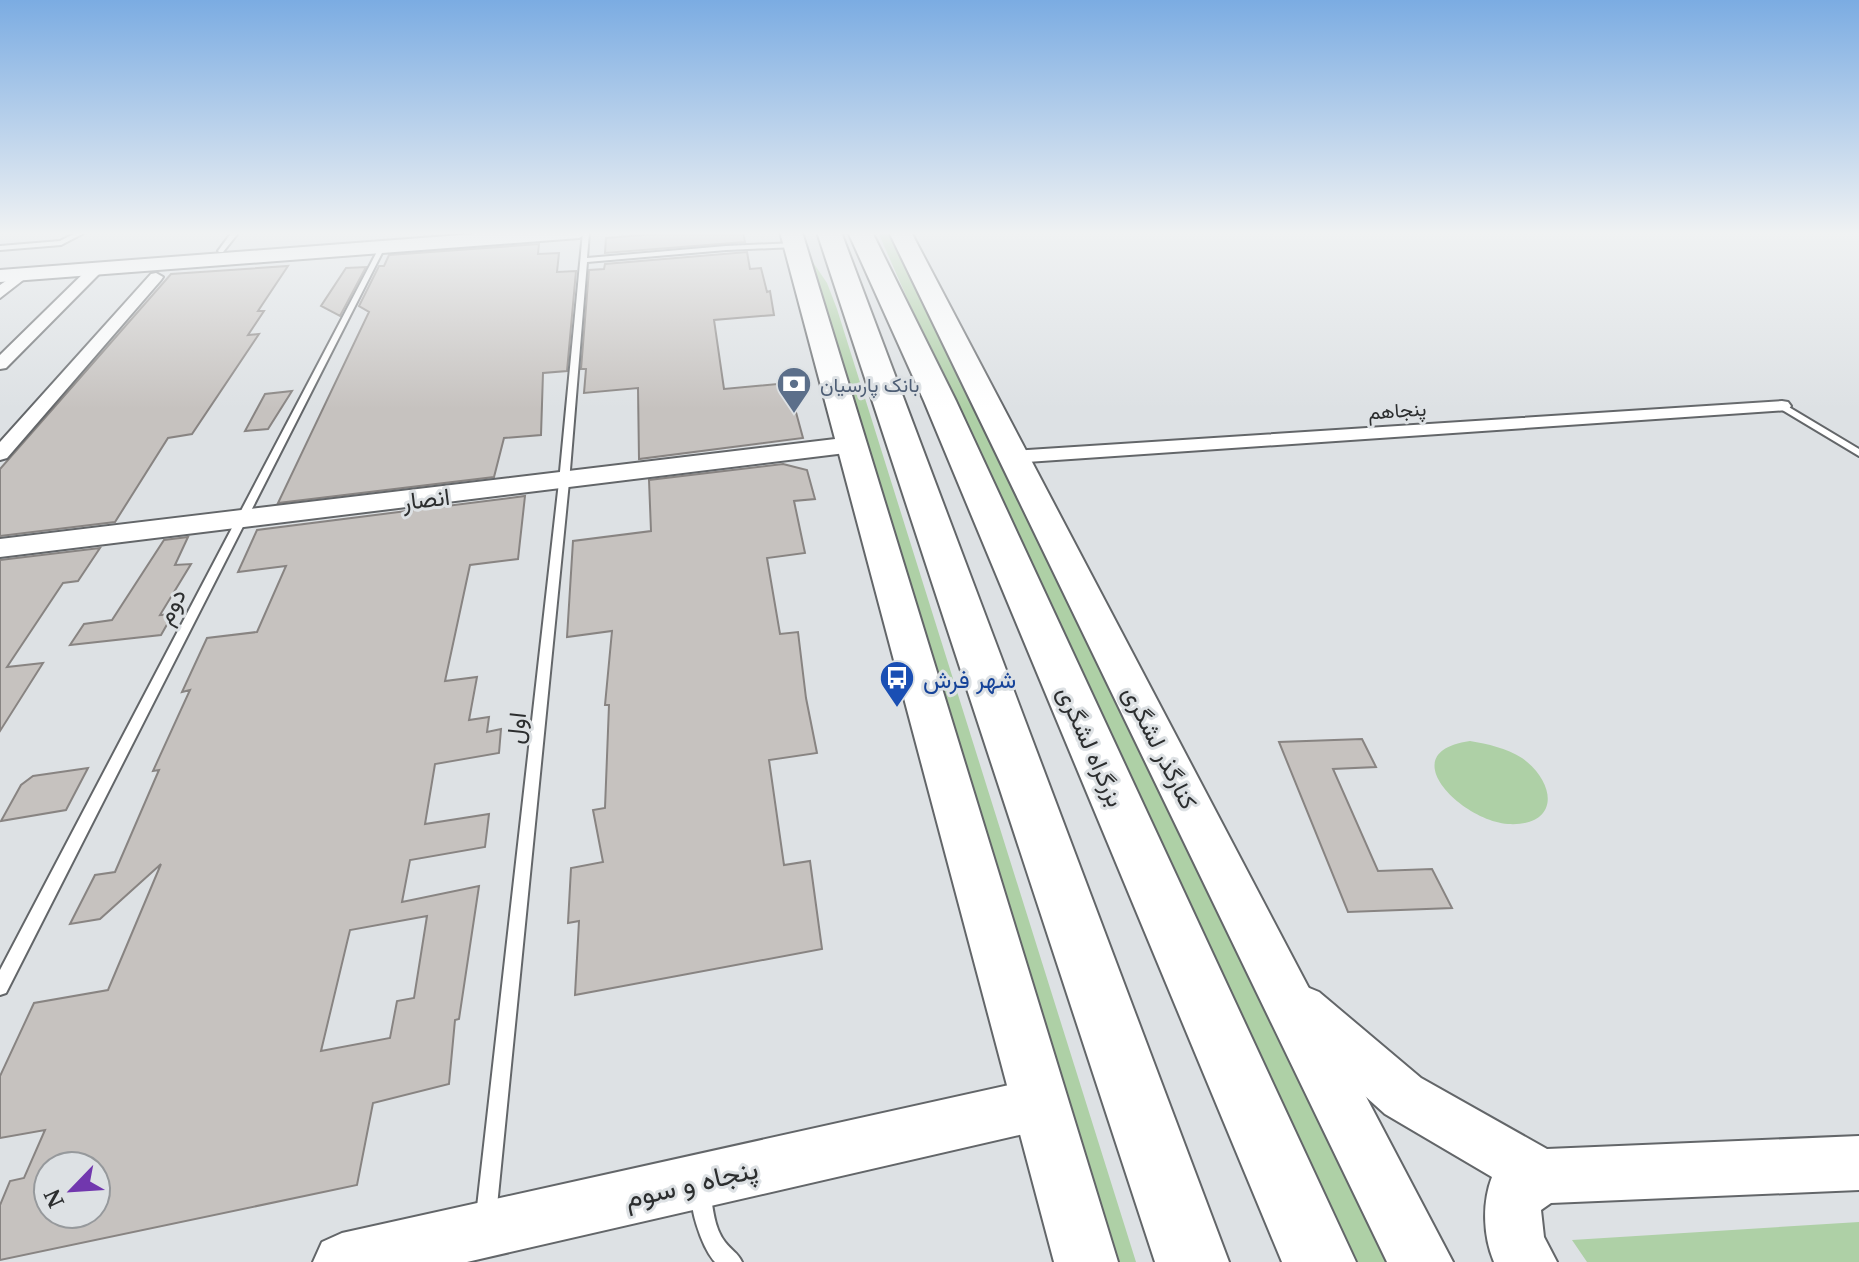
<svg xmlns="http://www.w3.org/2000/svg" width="1859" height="1262" font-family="'Noto Serif',Vazirmatn,serif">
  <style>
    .green { fill: #aed0a6 }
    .building { fill: #c6c2bf; stroke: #888482; stroke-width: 2; fill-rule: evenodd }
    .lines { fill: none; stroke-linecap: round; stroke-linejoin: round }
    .lane-casing { stroke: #636669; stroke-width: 4 }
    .street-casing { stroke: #636669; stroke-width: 4 }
    .secondary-casing { stroke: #636669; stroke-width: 4 }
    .primary-casing { stroke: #636669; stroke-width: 4 }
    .highway-casing { stroke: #636669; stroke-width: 4 }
    .lane { fill: #fff; fill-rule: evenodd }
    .street { fill: #fff; fill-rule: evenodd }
    .secondary { fill: #fff; fill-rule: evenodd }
    .primary { fill: #fff; fill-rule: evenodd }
    .highway { fill: #fff; fill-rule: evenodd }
    .labels { text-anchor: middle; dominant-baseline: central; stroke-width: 6; stroke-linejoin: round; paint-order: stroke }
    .far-service-label { font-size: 20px; fill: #4e5e75; stroke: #dde1e4; text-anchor: start }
    .far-street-label { font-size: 20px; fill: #2c2e2f; stroke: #dde1e4 }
    .street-label { font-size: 24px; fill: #2c2e2f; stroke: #dde1e4 }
    .transit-label { font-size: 24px; fill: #164399; stroke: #dde1e4; text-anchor: start }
    .near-street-label { font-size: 28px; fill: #2c2e2f; stroke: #dde1e4 }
  </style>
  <rect width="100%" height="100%" fill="#dde1e4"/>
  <path class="green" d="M878,232H891L1395,1262H1345L972,446Z
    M802,246L827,283L837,309L1136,1262H1107Z
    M1470,741C1488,744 1506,748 1522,758C1557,783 1560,827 1508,824C1462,821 1391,752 1470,741Z
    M1859,1222V1262H1587L1572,1240Z"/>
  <path class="building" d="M680,232H743L745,242L605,253L606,238Z
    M539,244L538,254L559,253L557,272L576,271L567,371L543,373L541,435L504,438L494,477L278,503L369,312L359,306L379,266H384L389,255Z
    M747,252L750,269L761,268L767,292L770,291L774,315L714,320L724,389L788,383L803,438L639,459L638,388L584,393L586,369H581L589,270L604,269L605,264Z
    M288,266L258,311H264L248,335L259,334L192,434L168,438L115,522L0,536V469L171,274Z
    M366,267L340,316L321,306L346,268Z
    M292,391L268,429L245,431L265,394Z
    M783,464L807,470L815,499L794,501L805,553L767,558L780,634L798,632L806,698L817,753L769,760L784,865L810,861L822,949L575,995L579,921L568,923L571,868L603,862L593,810L605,808L609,705H605L612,631L567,637L573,541L651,531L649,480Z
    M525,496L518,559L470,565L445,681L477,677L469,720L489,717L487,732L501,729L499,753L435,764L425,824L489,814L485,847L410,860L402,902L479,886L459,1019L455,1020L449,1084L373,1103L357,1185L0,1260V1205L10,1181L24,1178L45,1130L0,1138V1076L34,1003L108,990L161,864L100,919L70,924L95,875L115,872L159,770L153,771L190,690L182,692L207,638L257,632L286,566L238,572L257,530ZM427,916L414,998L397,1001L390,1038L321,1051L350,930ZM48,1166H96V1214H48Z
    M188,537L175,565L191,564L160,615L173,614L161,635L70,645L84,624L112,620L164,540Z
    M100,548L78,581L63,583L7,667L43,663L0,731V560Z
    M1362,739L1376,767L1333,769L1378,871L1432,869L1452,908L1348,912L1279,742Z
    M88,768L66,810L1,821L21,785L33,776Z"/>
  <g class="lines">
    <defs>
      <path id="lane" d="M77,232H86L61,245L0,250V246L60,241Z
        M232,232H239L223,252H219L218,251Z
        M583,232H589L587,258L726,246L795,243L798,245L795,247L726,250L587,262L569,482L496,1216L493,1223L486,1226L479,1223L476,1216L559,482Z
        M380,246L385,247L6,993L0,995V970Z
        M1782,403L1859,449V456L1779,408L1777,406Z
        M700,1181L707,1184L710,1191C713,1208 714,1228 725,1242C731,1250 738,1253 742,1262H715C702,1248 686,1202 693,1184Z"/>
      <path id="street" d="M97,264L102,265V271L6,368L0,369V355L92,265Z
        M22,270L27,271V277L0,298V285Z
        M156,273L163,277L161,280L7,458L0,460V442L151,274Z
        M1782,401L1788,402L1791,406L1788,410L1014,463L1004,457L1014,451Z"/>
      <path id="secondary" d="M500,232H588L579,238L0,282V270Z
        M852,437L862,439L866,445L862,451L0,557V539Z
        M1302,985L1319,992L1421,1078L1547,1149L1859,1136V1190L1551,1203L1541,1210L1544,1237L1557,1262H1494C1483,1236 1482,1203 1492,1177L1385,1114L1285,1024L1278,1008L1285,992Z
        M1041,1078L1059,1086L1067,1104L1059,1122L1041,1130L467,1262H313L322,1242L342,1233Z"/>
      <path id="primary" d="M780,232H802L1118,1262H1054Z
        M889,232H911L1453,1262H1387Z"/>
      <path id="highway" d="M817,232H841L1229,1262H1155Z
        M848,232H872L956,401L1356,1262H1282L924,401Z"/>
    </defs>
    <use href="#lane" class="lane-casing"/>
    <use href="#street" class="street-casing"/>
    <use href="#secondary" class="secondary-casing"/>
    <use href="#primary" class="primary-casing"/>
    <use href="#highway" class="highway-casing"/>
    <use href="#lane" class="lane"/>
    <use href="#street" class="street"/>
    <use href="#secondary" class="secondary"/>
    <use href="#primary" class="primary"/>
    <use href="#highway" class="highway"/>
  </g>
  <linearGradient id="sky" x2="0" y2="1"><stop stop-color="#7bace2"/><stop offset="0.57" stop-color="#f0f2f3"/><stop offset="1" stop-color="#f0f2f3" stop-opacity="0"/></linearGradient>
  <rect width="1859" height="409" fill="url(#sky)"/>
  <defs>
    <symbol id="bank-pin" viewBox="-11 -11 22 30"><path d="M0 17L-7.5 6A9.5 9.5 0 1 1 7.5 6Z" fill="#5c6f8a" stroke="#dde1e4"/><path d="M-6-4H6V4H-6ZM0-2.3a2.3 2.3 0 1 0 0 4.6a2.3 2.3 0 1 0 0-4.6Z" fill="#fff"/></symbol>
    <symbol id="bus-pin" viewBox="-11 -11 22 30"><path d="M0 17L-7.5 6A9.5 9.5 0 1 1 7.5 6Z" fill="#1a4fb4" stroke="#dde1e4"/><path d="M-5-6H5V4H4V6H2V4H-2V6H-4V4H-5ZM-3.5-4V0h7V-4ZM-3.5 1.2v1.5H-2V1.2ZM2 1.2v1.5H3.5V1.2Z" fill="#fff"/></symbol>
  </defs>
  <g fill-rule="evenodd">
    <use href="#bank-pin" x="774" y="364" width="40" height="54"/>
    <use href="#bus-pin" x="877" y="658" width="40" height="54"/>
  </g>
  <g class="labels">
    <g class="far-service-label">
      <text x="820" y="384">بانک پارسیان</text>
    </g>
    <g class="far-street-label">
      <text transform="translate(1397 410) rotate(-4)">پنجاهم</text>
    </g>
    <g class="street-label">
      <text transform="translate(426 498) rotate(-7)">انصار</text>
      <text transform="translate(170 606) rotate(-63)">دوم</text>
      <text transform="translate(515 728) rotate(-84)">اول</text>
      <text transform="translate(1092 746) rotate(66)">بزرگراه لشگری</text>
      <text transform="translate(1161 747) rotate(63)">کنارگذر لشگری</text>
    </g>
    <g class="transit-label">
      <text x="923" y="678">شهر فرش</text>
    </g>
    <g class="near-street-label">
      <text transform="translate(691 1182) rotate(-13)">پنجاه و سوم</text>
    </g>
  </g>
  <g transform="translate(72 1190) rotate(245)"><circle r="38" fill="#dde1e4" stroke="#96999c" stroke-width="2"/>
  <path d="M0-6L14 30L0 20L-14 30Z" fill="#7137ae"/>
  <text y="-12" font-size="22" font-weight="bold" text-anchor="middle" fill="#2c2e2f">N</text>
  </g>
</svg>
